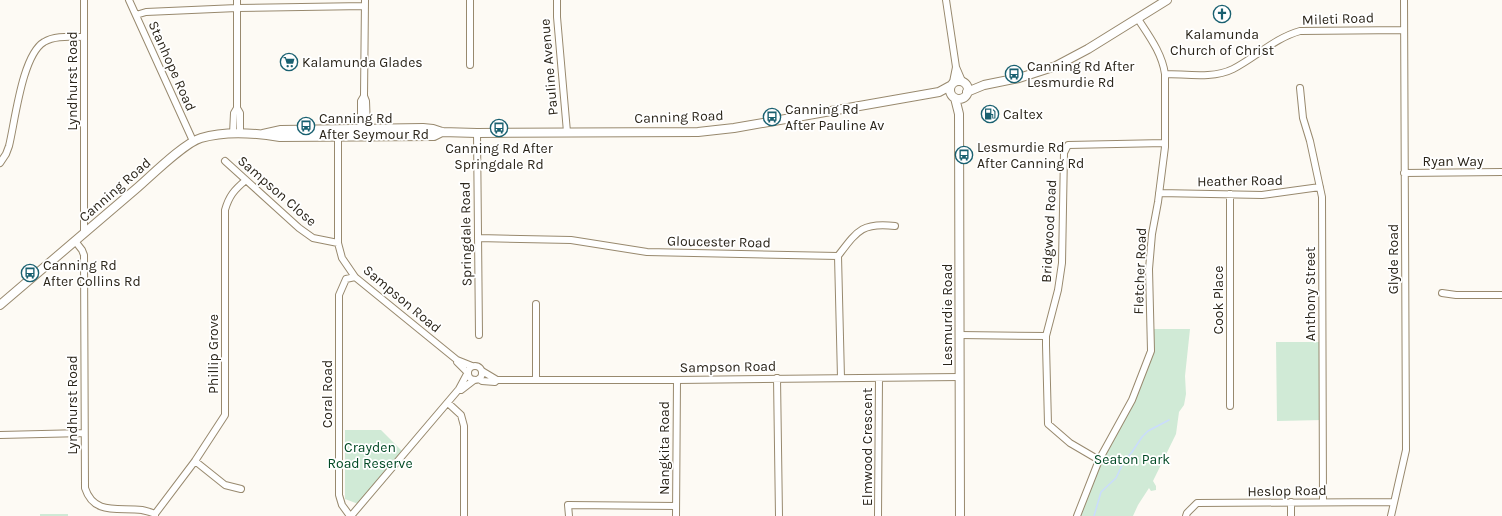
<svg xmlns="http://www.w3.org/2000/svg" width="1502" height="516" font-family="Karla,sans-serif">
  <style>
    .green { fill: #d0ead6 }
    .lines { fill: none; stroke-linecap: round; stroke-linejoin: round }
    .stream { stroke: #cadcfd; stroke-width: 1.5 }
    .minor-casing { stroke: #98896e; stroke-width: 8 }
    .major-casing { stroke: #98896e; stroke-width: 10 }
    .minor { stroke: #fff; stroke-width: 6 }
    .major { stroke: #fff; stroke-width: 8 }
    .labels { text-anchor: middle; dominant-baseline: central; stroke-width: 3.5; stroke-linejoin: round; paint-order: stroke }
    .street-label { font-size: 14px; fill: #2b251a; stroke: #fff }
    .poi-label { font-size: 14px; fill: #2b251a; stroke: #fff; text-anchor: start }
    .park-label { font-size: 14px; fill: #014924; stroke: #fff }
  </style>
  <rect width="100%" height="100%" fill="#fdfaf4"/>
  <path class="green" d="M1150,329H1190L1185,376L1186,394L1184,405L1179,412L1176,434L1153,481L1156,486V490L1151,491L1149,488L1138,505L1133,516H1077L1086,492L1132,400L1151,351Z
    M1276,342H1322L1323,420L1277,421Z
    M345,430H381L404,453L361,505L345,499Z
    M40,514H68V516H40Z"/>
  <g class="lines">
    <path class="stream" d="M1094,516L1101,492L1116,478L1124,461L1132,452L1142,437L1148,431L1169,420"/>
    <defs>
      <path id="minor" d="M84,0V233
        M129,0L193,141
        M237,0V108L240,113V134
        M470,0V65
        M557,0V17L567,132
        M946,0L956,67L953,82
        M136,15L146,12L237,8L365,6
        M956,67L962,81
        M1165,74C1186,74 1213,79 1233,69C1256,57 1275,38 1300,31L1404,30
        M1300,88L1303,118L1310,141L1322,197L1323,502
        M364,96L366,101L367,128L366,131
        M362,131L361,128V101L364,96L365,0
        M338,133V243L342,258L355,277L457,360V362L467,372
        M477,133L479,335
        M233,134L234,113L237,108
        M225,161L299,228L313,238L338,243
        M0,163L6,154L9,146C15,122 22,55 44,42C55,35 71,37 83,37
        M1404,173L1502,172
        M1159,193L1262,195L1320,187
        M1230,194V406
        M478,238L571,240L647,252L838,256L841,378
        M75,241L82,250L84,255L85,488C94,516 119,507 142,510C146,511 151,512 155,514V516
        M838,256C857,231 862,222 895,226
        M1442,293L1456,295H1502
        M960,335L1046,336
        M457,360L472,366
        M468 373a7 7 0 1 1 14 0a7 7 0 1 1-14 0Z
        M482,371L497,380
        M777,378L779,516
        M479,379L482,381L495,382L497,380H677L960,377
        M536,380V304
        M459,389L461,390L474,380
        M448,403L461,415L464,426V516
        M0,435L84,433
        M1099,460L1070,443L1048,424L1046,345V336L1058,290L1062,263L1064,153L1068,145L1165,143
        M195,461L225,485L241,489
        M1291,502V516
        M155,514L195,461L225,415V210C229,196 234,190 246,180
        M350,516L342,505L339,495V295L346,279L355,277
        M351,516L459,389L467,374
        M569,516L568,505L676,506
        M676,516L677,380
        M878,516L879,378
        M1077,516L1099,460L1132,400L1151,351L1149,269L1152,234L1158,202L1165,147V74C1162,53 1149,36 1138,19
        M1186,516L1187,513L1197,503L1394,502
        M1391,516L1406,450L1404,0"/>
      <path id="major" d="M950 90a9 9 0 1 1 18 0a9 9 0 1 1-18 0Z
        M967,92L984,85L1019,78L1056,66L1088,49L1167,0
        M955,98L959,114L960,516
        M263,134L281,130L423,128L433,129L442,132L477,133L698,132L734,128L939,92L950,86
        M0,305C45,266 91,227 137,188C151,176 184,143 201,138C224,131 256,133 280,137L434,136L442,132"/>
    </defs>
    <use href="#minor" class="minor-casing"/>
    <use href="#major" class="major-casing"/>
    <use href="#minor" class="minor"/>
    <use href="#major" class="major"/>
  </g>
  <defs>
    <symbol id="church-ring" viewBox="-11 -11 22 22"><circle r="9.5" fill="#fff" stroke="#196070" stroke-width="1.5"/><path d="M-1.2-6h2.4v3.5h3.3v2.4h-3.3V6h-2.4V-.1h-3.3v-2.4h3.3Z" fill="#196070"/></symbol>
    <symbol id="supermarket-ring" viewBox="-11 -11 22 22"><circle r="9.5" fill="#fff" stroke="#196070" stroke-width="1.5"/><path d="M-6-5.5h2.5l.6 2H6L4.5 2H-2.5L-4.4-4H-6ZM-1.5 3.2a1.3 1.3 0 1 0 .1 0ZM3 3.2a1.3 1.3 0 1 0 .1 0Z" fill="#196070"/></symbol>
    <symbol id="bus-ring" viewBox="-11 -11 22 22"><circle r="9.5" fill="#fff" stroke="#196070" stroke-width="1.5"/><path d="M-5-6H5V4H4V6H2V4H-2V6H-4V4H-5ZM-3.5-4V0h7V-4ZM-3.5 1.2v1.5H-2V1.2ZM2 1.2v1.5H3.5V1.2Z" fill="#196070"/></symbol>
    <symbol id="fuel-ring" viewBox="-11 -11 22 22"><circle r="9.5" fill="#fff" stroke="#196070" stroke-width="1.5"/><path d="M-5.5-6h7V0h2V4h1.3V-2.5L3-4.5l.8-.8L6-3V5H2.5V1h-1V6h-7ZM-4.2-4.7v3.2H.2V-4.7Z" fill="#196070"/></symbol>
  </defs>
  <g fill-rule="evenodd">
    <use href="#church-ring" x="1212" y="4" width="20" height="20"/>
    <use href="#supermarket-ring" x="279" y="52" width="20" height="20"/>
    <use href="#bus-ring" x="1004" y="64" width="20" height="20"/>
    <use href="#fuel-ring" x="980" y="104" width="20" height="20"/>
    <use href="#bus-ring" x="762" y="107" width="20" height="20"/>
    <use href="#bus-ring" x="296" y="116" width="20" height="20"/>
    <use href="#bus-ring" x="489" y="118" width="20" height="20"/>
    <use href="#bus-ring" x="954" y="145" width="20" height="20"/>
    <use href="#bus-ring" x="20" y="263" width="20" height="20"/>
  </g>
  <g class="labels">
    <g class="street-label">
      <text transform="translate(1338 19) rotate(-2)">Mileti Road</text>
      <text transform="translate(172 66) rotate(66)">Stanhope Road</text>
      <text transform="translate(549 67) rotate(-95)">Pauline Avenue</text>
      <text transform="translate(72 81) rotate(-90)">Lyndhurst Road</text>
      <text transform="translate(679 117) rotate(-2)">Canning Road</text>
      <text x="1453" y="161">Ryan Way</text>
      <text transform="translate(1240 181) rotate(-1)">Heather Road</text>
      <text transform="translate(115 190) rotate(-41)">Canning Road</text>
      <text transform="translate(277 191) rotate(41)">Sampson Close</text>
      <text transform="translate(1049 231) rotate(-87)">Bridgwood Road</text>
      <text transform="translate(466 234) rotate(-91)">Springdale Road</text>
      <text transform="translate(719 242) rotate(1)">Gloucester Road</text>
      <text transform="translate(1393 259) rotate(-90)">Glyde Road</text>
      <text transform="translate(1140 271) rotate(-88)">Fletcher Road</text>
      <text transform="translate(1310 294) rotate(-90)">Anthony Street</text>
      <text transform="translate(402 299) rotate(40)">Sampson Road</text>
      <text transform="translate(1218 300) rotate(-90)">Cook Place</text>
      <text transform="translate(947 315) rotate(-90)">Lesmurdie Road</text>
      <text transform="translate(213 354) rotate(-90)">Phillip Grove</text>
      <text transform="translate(728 367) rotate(-1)">Sampson Road</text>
      <text transform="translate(327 394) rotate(-90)">Coral Road</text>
      <text transform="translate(72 405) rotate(-90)">Lyndhurst Road</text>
      <text transform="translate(867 447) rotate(-90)">Elmwood Crescent</text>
      <text transform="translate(664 448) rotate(-90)">Nangkita Road</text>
      <text transform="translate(1287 491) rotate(-1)">Heslop Road</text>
    </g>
    <g class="poi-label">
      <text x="1222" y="34" text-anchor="middle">Kalamunda<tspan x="1222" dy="16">Church of Christ</tspan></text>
      <text x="302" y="62">Kalamunda Glades</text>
      <text x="1027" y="66">Canning Rd After<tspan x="1027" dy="16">Lesmurdie Rd</tspan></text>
      <text x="785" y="109">Canning Rd<tspan x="785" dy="16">After Pauline Av</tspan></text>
      <text x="1003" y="114">Caltex</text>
      <text x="319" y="118">Canning Rd<tspan x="319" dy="16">After Seymour Rd</tspan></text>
      <text x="977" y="147">Lesmurdie Rd<tspan x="977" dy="16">After Canning Rd</tspan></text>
      <text x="499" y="148" text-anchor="middle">Canning Rd After<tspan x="499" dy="16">Springdale Rd</tspan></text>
      <text x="43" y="265">Canning Rd<tspan x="43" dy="16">After Collins Rd</tspan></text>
    </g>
    <g class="park-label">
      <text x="370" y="447">Crayden<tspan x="370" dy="16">Road Reserve</tspan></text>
      <text x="1132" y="459">Seaton Park</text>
    </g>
  </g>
</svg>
